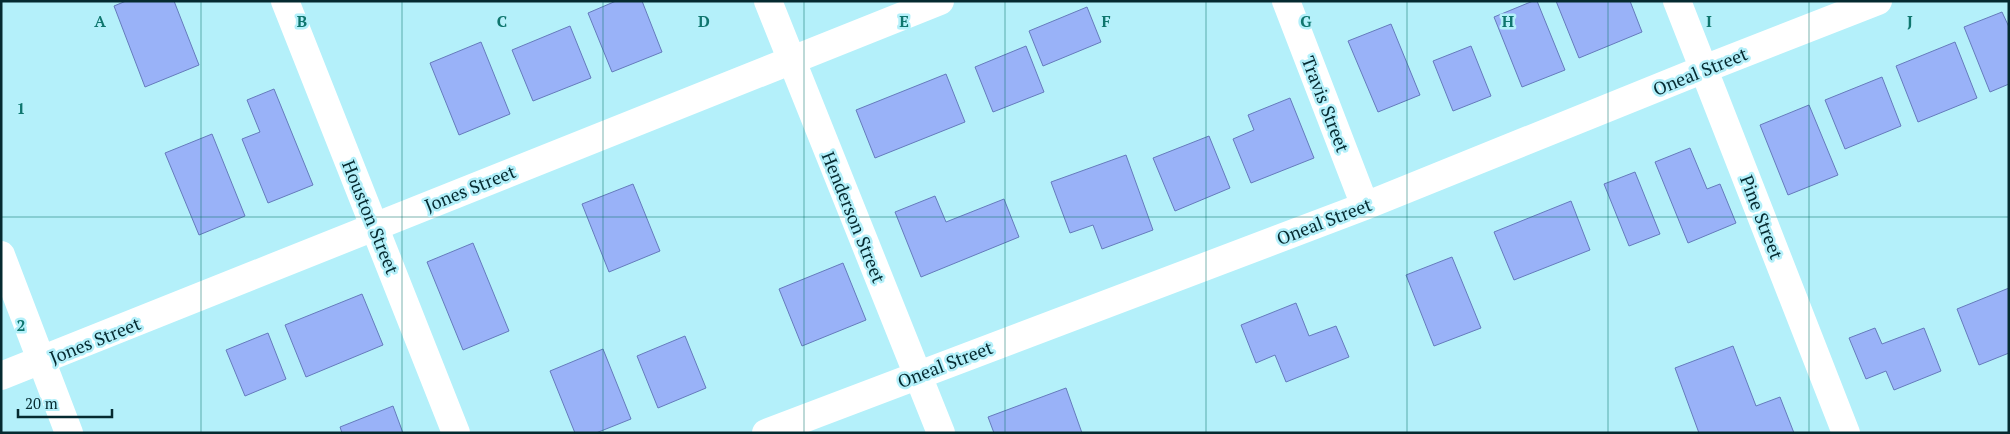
<svg xmlns="http://www.w3.org/2000/svg" width="2010" height="434" font-family="'PT Serif',serif">
  <style>
    .building { fill: #99b2f8; stroke: #657bbc }
    .lines { fill: none; stroke-linecap: round; stroke-linejoin: round }
    .street { stroke: #fff; stroke-width: 28 }
    .grid { fill: none; stroke: #0f766e; stroke-width: 1; stroke-opacity: 0.55 }
    .labels { text-anchor: middle; dominant-baseline: central; stroke-width: 5; stroke-linejoin: round; paint-order: stroke }
    .street-label { font-size: 18px; fill: #052a30; stroke: #b4f0fa }
    .grid-label { font-size: 16px; text-anchor: middle; font-weight: bold; fill: #0f766e; stroke: #b4f0fa; stroke-width: 5; stroke-linejoin: round; paint-order: stroke }
  </style>
  <rect width="100%" height="100%" fill="#b4f0fa"/>
  <path class="building" d="M126,1H174L199,65L145,87L114,6Z
    M616,1H642L662,52L612,72L588,13Z
    M1533,1H1537L1565,70L1522,87L1494,17Z
    M1556,1H1630L1642,32L1579,58Z
    M1087,7L1101,42L1043,66L1029,31Z
    M2002,12L2009,27V84L1990,92L1964,27Z
    M1391,24L1420,95L1378,112L1348,41Z
    M570,26L591,78L533,101L512,50Z
    M481,42L510,114L459,135L430,63Z
    M1955,42L1977,98L1918,122L1896,66Z
    M1026,46L1044,92L993,112L975,67Z
    M1471,46L1491,96L1453,111L1433,61Z
    M946,74L965,122L875,158L856,110Z
    M1882,77L1901,126L1845,149L1825,100Z
    M274,89L313,185L268,203L242,139L260,132L247,100Z
    M1290,98L1314,158L1251,183L1233,139L1254,130L1248,115Z
    M1809,105L1838,175L1788,195L1760,125Z
    M212,134L245,216L199,235L165,153Z
    M1209,136L1230,188L1175,211L1153,158Z
    M1690,148L1707,189L1720,184L1736,223L1688,243L1655,162Z
    M1126,155L1153,230L1102,249L1093,225L1070,233L1051,182Z
    M1635,172L1660,234L1629,246L1604,184Z
    M633,184L660,251L609,272L582,204Z
    M935,196L946,222L1004,199L1019,237L921,277L895,212Z
    M1571,201L1590,250L1514,280L1494,232Z
    M473,243L509,331L463,350L427,262Z
    M1452,257L1481,328L1434,346L1406,275Z
    M843,263L866,320L802,346L779,289Z
    M2009,288V353L1979,365L1957,309Z
    M362,294L383,345L306,377L285,325Z
    M1296,303L1309,336L1336,326L1349,357L1286,382L1275,355L1256,363L1241,325Z
    M1875,328L1882,344L1924,328L1941,371L1894,390L1886,371L1866,379L1849,338Z
    M268,333L286,379L245,396L226,350Z
    M685,336L706,388L658,408L637,356Z
    M1733,346L1756,406L1780,397L1794,433H1699L1675,368Z
    M603,349L631,419L596,433H575L550,371Z
    M1066,388L1082,433H994L988,417Z
    M393,406L403,433H342L340,427Z"/>
  <g class="lines">
    <path class="street" d="M285,1L456,433
      M768,1L941,433
      M1286,1L1365,206
      M1677,1L1846,433
      M1,255L69,433
      M1,376L940,1
      M766,433L1365,206L1704,69L1878,1"/>
  </g>
  <path class="grid" d="M201,1V433M402,1V433M603,1V433M804,1V433M1005,1V433M1206,1V433M1407,1V433M1608,1V433M1809,1V433M1,217H2009"/>
  <g class="labels">
    <g class="street-label">
      <text transform="translate(1700 71) rotate(-22)">Oneal Street</text>
      <text transform="translate(1326 104) rotate(69)">Travis Street</text>
      <text transform="translate(470 188) rotate(-22)">Jones Street</text>
      <text transform="translate(371 217) rotate(68)">Houston Street</text>
      <text transform="translate(854 217) rotate(68)">Henderson Street</text>
      <text transform="translate(1762 217) rotate(69)">Pine Street</text>
      <text transform="translate(1324 221) rotate(-21)">Oneal Street</text>
      <text transform="translate(95 340) rotate(-22)">Jones Street</text>
      <text transform="translate(945 364) rotate(-21)">Oneal Street</text>
    </g>
  </g>
  <g class="grid-label">
    <text x="100" y="27">A</text>
    <text x="302" y="27">B</text>
    <text x="502" y="27">C</text>
    <text x="704" y="27">D</text>
    <text x="904" y="27">E</text>
    <text x="1106" y="27">F</text>
    <text x="1306" y="27">G</text>
    <text x="1508" y="27">H</text>
    <text x="1709" y="27">I</text>
    <text x="1910" y="27">J</text>
    <text x="21" y="114">1</text>
    <text x="21" y="331">2</text>
  </g>
  <rect width="2010" height="434" fill="none" stroke="#052a30" stroke-width="5"/>
  <path d="M18 409v8h94v-8" fill="none" stroke="#052a30" stroke-width="2.5"/>
  <text x="25" y="409" font-size="15" fill="#052a30" stroke="#b4f0fa" stroke-width="4" paint-order="stroke">20 m</text>
</svg>
